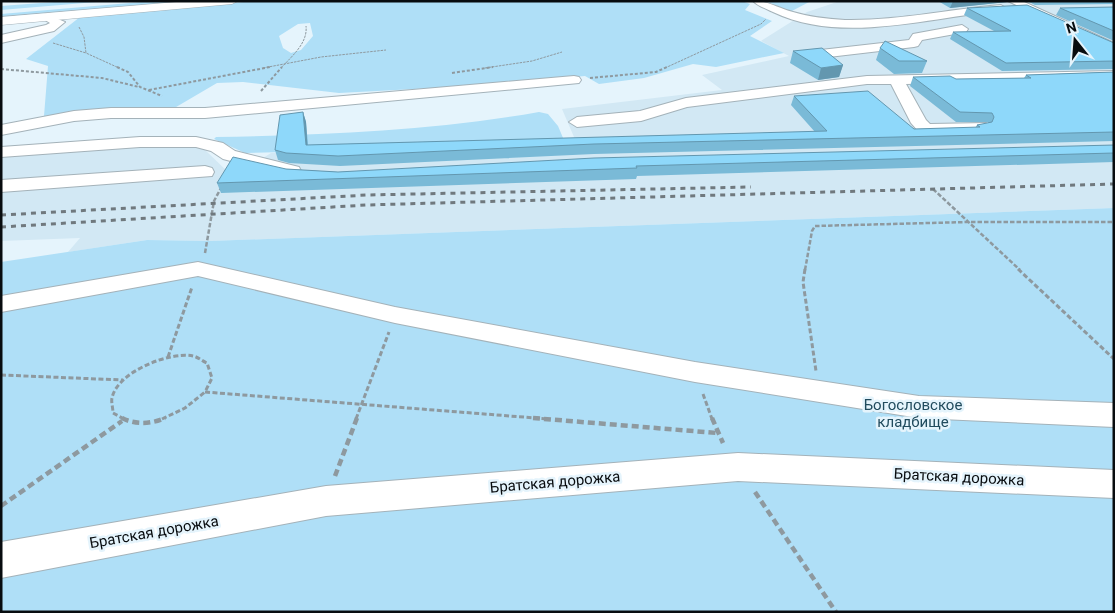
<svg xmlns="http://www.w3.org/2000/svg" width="1115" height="613" font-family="Roboto,sans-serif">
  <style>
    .built { fill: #d2e8f4 }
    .green { fill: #afdff7; fill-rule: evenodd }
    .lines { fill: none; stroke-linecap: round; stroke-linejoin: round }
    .minor-casing { stroke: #a4b2b9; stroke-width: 2 }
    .major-casing { stroke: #a4b2b9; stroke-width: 1 }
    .path-far4 { stroke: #8e999f; stroke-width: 1; stroke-dasharray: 2.5 1; stroke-linecap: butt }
    .path-far3 { stroke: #8e999f; stroke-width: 2; stroke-dasharray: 3 2; stroke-linecap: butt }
    .path-far2 { stroke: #8e999f; stroke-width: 2.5; stroke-dasharray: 4.5 2; stroke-linecap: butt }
    .path-far1 { stroke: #8e999f; stroke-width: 3; stroke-dasharray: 5 2.5; stroke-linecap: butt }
    .path { stroke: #8e999f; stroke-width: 4.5; stroke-dasharray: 7 4; stroke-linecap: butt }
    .minor { fill: #fff; fill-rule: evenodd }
    .major { fill: #fff; fill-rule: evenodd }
    .rail { stroke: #70797e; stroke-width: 3; stroke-dasharray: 5 5; stroke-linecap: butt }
    .wall { fill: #7abad7 }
    .shaded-wall { fill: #6397af }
    .building { fill: #8ed8fa; stroke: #6397af }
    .labels { text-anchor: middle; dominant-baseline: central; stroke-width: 5; stroke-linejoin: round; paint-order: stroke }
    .near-park-label { font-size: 15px; fill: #214b5d; stroke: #e5f4fc }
    .near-street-label { font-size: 15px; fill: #080c0f; stroke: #e5f4fc }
  </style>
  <rect width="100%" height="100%" fill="#e5f4fc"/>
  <path class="built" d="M840,1H1114V208L210,241L147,240L68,252L80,238L1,241V155L130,147L203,148L229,173L252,165L271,153L577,144L562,109L722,90L702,75L789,56L761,41L807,12Z"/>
  <path class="green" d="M68,1H108L1,10V6Z
    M153,1H207L1,19V14Z
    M254,1H742L750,4L745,10L772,21L750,36L784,53L716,67L693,64L644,78L599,84L585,76L490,85L339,93L243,82L217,83L171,110L115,109L44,116L48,66L26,59L80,17ZM310,23L313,36L301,50L291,53L283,48L279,36L298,24Z
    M766,1H811L790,12Z
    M539,112L548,114L558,126L566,145L245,153L214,139L216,137C325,135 432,131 539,112Z
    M1114,208V612H1V262L147,240L210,241Z"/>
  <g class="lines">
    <defs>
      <path id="minor" d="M753,1C770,1 777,8 793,12C810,17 827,19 845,20C897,21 949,9 1001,5L1006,8L1001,11C929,17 842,45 773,12C766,9 758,6 753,1Z
        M1008,1H1022L1114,43V52Z
        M46,14L65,22L54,31L1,43V35L46,25L50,23L40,17Z
        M962,25L968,29L966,32L922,40L918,46L914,47L803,60L796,56L803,52L909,40L913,34Z
        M1114,71V79L906,84L926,120L930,124L986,123L988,127L986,131L980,132L920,133L911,123L891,84H867L687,107L641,121L577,127L569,122L577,117L640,111L686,98L867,76Z
        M574,76L579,77L581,80L579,83L205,118H111L74,121L1,135V125L74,111L111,108H205Z
        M140,137H196L223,143L235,151L299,167L301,171L299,175L292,177L223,159L211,151L196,147H140L1,157V147Z
        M205,166L212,168L214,172L212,176L1,192V180Z
        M198,262L395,307L695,362L919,396L1114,403V427L919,418L695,382L395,323L198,276L1,312V296Z
        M738,453L1114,470V498L738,481L326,516L1,578V542L326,486Z"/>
      <path id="major" d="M188,1H238L232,4L1,25V17Z"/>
    </defs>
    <use href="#minor" class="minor-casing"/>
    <use href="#major" class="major-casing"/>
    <path class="path-far4" d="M79,27L84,37L86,53L119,68
      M53,43L86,53
      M263,68L321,57L386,50
      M281,68C292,56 308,43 306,26
      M485,68L532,61L562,52
      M665,68L761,24L766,19"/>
    <path class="path-far3" d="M117,67L128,72L140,87L162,96
      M1,69L102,78L139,87
      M452,73L493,67
      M590,78L656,72L667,67
      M149,90L270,67
      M261,91L282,67"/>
    <path class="path-far2" d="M933,189L1020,270
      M205,253L214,201L221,188
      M805,270L812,231L815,226L968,222H1114"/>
    <path class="path-far1" d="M805,269L803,282L816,371
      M1018,269L1114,359
      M168,357L192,287
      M1,375L123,380
      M205,392L548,419
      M703,394L712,419
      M124,419L113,413C113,408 111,402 112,398C117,372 170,351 193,356C198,357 202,361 207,363L212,378L205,392
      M162,419L185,408L205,392
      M356,419L389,332"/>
    <path class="path" d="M122,418C135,425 152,424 165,418
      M533,418L717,433
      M712,418L723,443
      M335,476L357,418
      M755,492L836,612
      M1,506L122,421"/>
    <use href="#minor" class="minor"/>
    <use href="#major" class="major"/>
    <path class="rail" d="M1,215L367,195L751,187
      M1,227L366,205L1114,184"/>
  </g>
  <path class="wall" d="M938,1H1007V2L950,8Z
    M1027,1H1114V4L1035,5Z
    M1114,7V41L1056,15L1060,8Z
    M967,8L1114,43V69L1002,71L950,39L953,32L994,31L964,15Z
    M880,48L927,61L922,73L894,74L876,60Z
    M793,51L843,65L839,77L818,80L790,63Z
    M1114,72V141L594,154L340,166L289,163L278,160L275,150L303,112L306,122L308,145L815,132L791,105L794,96L914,129L975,128L977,125L988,123V122H956L910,86L913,77L956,79L1024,78L1026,75Z
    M1114,145V162L637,176L636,179L221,193L217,183L286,169L338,172Z"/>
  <path class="shaded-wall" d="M953,1H1007V2L950,8Z
    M843,65L839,77L818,80L821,68Z
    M303,112L306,122L308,155L306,145Z"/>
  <path class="building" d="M1027,5L1114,43V61L1006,63L953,32L1011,31L967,8Z
    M1114,7V31L1060,8Z
    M885,41L927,61H899L880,48Z
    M822,48L843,65L821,68L793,51Z
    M1114,72V132L594,144L338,156L286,153L275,150L280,115L303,112L306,145L827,131L794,96L868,91L914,129L980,127L977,125L992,122L994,117L992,113L960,112L913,77L950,76L956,79L1031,78L1026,75Z
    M1114,145V153L636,166L637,168L217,183L233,157L286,169L338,172L594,158Z"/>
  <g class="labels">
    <g class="near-park-label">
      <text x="913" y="405">Богословское<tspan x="913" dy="17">кладбище</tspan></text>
    </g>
    <g class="near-street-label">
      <text transform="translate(959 477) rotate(3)">Братская дорожка</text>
      <text transform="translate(555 482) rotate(-5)">Братская дорожка</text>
      <text transform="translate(154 532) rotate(-10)">Братская дорожка</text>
    </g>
  </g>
  <rect width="1115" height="613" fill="none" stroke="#080c0f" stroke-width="5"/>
  <g transform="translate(1075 40) rotate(343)" stroke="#e5f4fc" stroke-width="4" paint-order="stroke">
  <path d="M0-4L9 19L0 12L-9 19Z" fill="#080c0f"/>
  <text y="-8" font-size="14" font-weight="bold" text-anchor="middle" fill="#080c0f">N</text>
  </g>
</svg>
